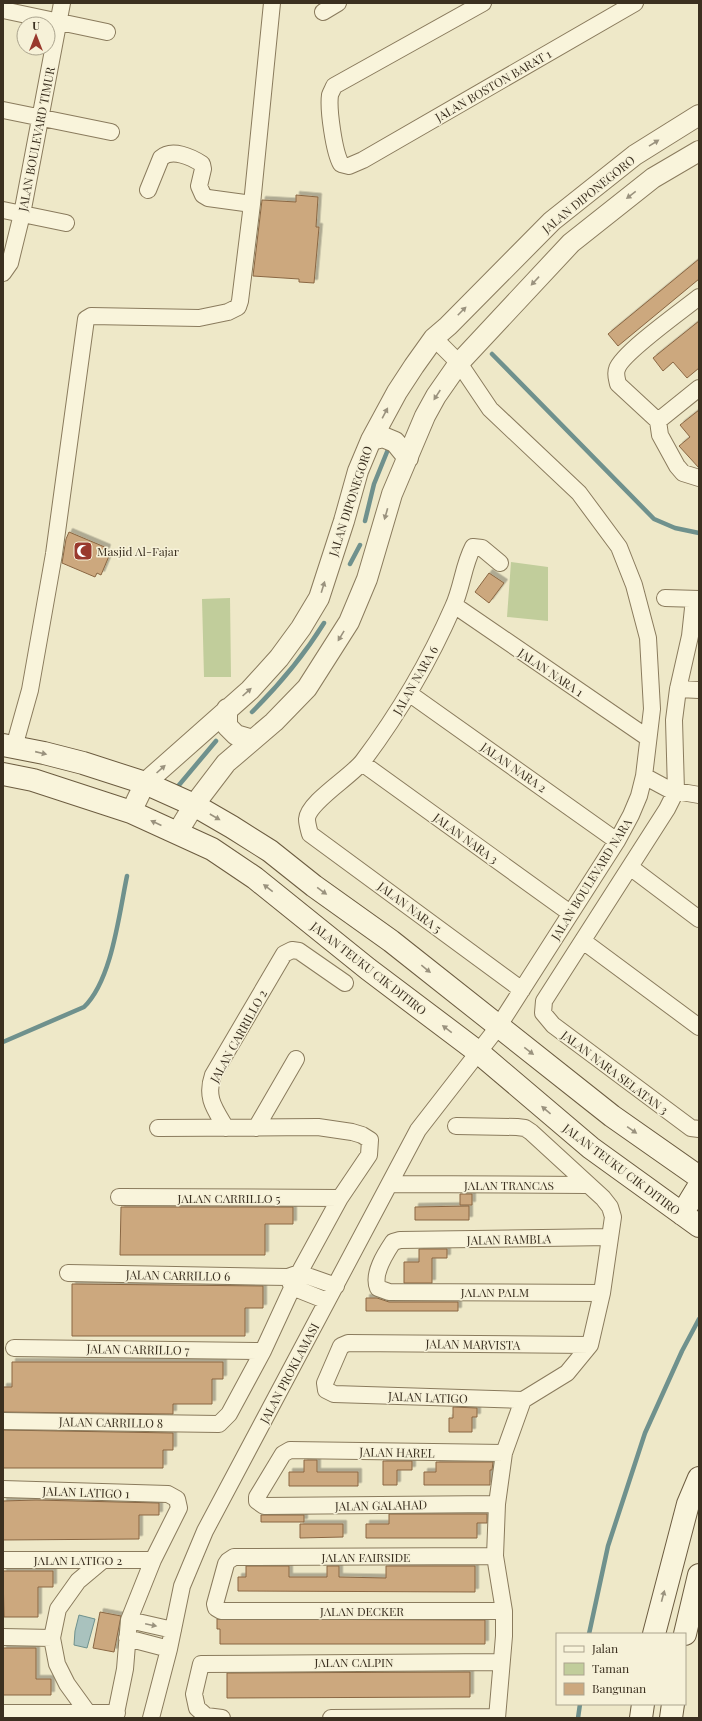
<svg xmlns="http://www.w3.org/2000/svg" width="702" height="1721" font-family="'Playfair Display',serif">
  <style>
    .green { fill: #c1cd9b }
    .water { fill: #a9c2be; stroke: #6f918d }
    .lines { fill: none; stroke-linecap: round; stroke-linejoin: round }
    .stream { stroke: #6f918d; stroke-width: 4.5 }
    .building { fill: #cca87e; stroke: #8a6743; filter: url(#shadow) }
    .minor-casing { stroke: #8a7b5d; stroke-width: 18 }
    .tertiary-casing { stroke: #8a7b5d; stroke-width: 22 }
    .secondary-casing { stroke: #6c5c40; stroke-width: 24 }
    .minor { stroke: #f9f4db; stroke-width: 16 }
    .tertiary { stroke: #f9f4db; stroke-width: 20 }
    .secondary { stroke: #f9f4db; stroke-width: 22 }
    .oneway { fill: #9a927e }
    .labels { text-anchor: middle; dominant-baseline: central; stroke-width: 3; stroke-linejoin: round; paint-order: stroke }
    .street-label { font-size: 12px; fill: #3b3020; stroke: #f6f1d8 }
    .poi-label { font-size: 12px; fill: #3b3020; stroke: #f6f1d8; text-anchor: start }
  </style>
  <defs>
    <filter id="shadow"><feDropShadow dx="3.5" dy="-3.5" stdDeviation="0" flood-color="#0004"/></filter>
  </defs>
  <rect width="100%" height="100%" fill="#eee8c8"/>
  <path class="green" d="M511,562L548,567V621L507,617Z
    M230,598L231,677H204L202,599Z"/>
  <path class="water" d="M79,1615L95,1619L87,1648L74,1645L75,1631Z"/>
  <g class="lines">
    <path class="stream" d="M492,354L654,519L675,528L699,533
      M365,521L374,484L389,447
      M350,564L360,545
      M252,712C280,684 303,657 324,623
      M174,791L216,741
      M3,1042L84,1007C112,980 119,914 127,876
      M589,1634L608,1546L645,1433L682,1351L699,1319
      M578,1718L580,1704"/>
  </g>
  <path class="building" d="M296,195L318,197L316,227H319L314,283L299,282V279L253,276L262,200L296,202Z
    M699,259V279L618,346L608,334Z
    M699,321V368L687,378L673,362L663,371L653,358Z
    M699,410V468L679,446L690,437L680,425Z
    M69,532L107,548L105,554L109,556L101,575L97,573L95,577L62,563L66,539Z
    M489,573L504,583L489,603L475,592Z
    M460,1194H472V1205H460Z
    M469,1206V1220H415V1207Z
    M121,1207H293V1224H265V1255H120Z
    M419,1249H447V1258H432V1283H404V1262H419Z
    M72,1284L263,1286V1308H245V1336H72Z
    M366,1298H377L389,1302H458V1311H366Z
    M12,1362H223V1379H212V1404H173V1414L3,1412V1387H12Z
    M453,1407L477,1408V1417H472V1432H449V1418H453Z
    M3,1430L173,1433V1450H163V1468H3Z
    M304,1460H317V1472H358V1486H289V1472H304Z
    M383,1461H412V1470H397V1485H383Z
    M436,1462H493L492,1470H490V1485H424V1472H436Z
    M36,1500L159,1503V1515H139V1539L3,1540V1501Z
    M389,1514H487V1523H477V1538H366V1524H389Z
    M261,1515H304V1522H261Z
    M300,1524H343V1537L300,1538Z
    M246,1566H289V1577H327V1566H339V1577L386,1578V1566H475V1592L238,1591V1577H246Z
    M3,1571H53V1587H38V1617H4Z
    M100,1612L121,1616L114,1652L93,1648Z
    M217,1619L485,1620V1644H220V1629H217Z
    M3,1648H36V1679H51V1695H3Z
    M470,1672V1697L227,1698V1673Z"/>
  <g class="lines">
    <defs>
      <path id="minor" d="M483,3L334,86C333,89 331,92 330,95C328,109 334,152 341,164L349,166L363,160L635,3
        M3,10L107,32
        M323,12L338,3
        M3,110L111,132
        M148,190L161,158C172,148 191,157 202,164L203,169L199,186L203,195L208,198L252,204
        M3,210L66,223
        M3,273L10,263L22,214L62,3
        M699,297C683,310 622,353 617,369C615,374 617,379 618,384L658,421L660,435L677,466L683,473L699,478
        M658,421L699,388
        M500,563L482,548L473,547C463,566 462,588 453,607C429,662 399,713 363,761C352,776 308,802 307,819C307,824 309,830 310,834L522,990
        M665,598L699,599
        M694,599L690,636L678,689L674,720L676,791L667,809L544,1001L543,1013L553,1025L691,1128L699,1129
        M454,605L648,738
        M678,689L699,690
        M410,694L617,841
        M14,747L30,690L54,554L86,319L91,316L199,318L228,312L238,307L240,301L252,204L272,3
        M362,763L570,913
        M644,776L670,790L699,795
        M630,867L699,919
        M583,941L699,1027
        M456,1126L517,1127L525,1128L531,1132L603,1198L610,1207L613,1217L602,1293L590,1345L567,1373L523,1400L504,1453L497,1504L495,1556L504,1611V1636L497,1718
        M226,1128C215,1109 205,1098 213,1075L284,954L292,950L299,951L345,983
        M256,1128L296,1059
        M390,1184L587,1185
        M119,1197L340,1198
        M68,1273L288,1277L299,1273L336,1286
        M289,1279L292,1287L327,1301
        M602,1293L389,1292L378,1288C372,1274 385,1254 393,1242L400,1240L610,1237
        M14,1348L263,1351
        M523,1400L334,1394L326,1390L325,1383L341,1346L348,1343L590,1345
        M3,1421L219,1424L229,1414L263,1351L299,1273L340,1198L369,1155L370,1140L362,1135L352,1132L318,1127L158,1128
        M3,1489L168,1494L177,1499L179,1508L153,1560L129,1620L125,1669L115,1718
        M497,1504L264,1506L257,1501V1497L283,1454L290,1450L504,1453
        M495,1556L234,1557L228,1561L226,1564L215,1604L216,1608L221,1611H504
        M3,1560H153
        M129,1620L173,1630
        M3,1637L52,1638
        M127,1638L169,1649
        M3,1713H117
        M88,1713L67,1684L57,1664L52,1638L58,1609L78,1581L103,1560
        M151,1718L169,1649L182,1586L205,1531L418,1130L498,1027L617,841L631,815L639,796L644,776L652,709L648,638L634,585L619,547L579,493L490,409L459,363L434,338
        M222,1718L206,1716L197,1708L194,1694L201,1664L501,1662
        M331,1718L497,1717"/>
      <path id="tertiary" d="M371,440L383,437L395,442L408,458
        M227,709V726L236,735L253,740
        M131,812L145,783L250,690L279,658L301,628L319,598L344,521L358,471L371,440L397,392L414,366L434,338L448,326L552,221L635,155L699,115
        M177,833L194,805L226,763L274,722L307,688L349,622L367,579L392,494L425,416L436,396L459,363L571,243L653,178L699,151"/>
      <path id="secondary" d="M3,745L44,753L83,763L145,783L194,805L232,827L270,851L314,886L391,941L612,1116L699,1177
        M3,774L33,780L131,812L212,849L255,878L368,969L478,1052L591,1148L699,1226
        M682,1214L699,1186
        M654,1634L688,1504L699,1478
        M685,1634L699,1575
        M641,1718L643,1704
        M671,1718L673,1704"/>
    </defs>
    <use href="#minor" class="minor-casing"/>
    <use href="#tertiary" class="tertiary-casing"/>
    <use href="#secondary" class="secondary-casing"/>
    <use href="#minor" class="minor"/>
    <use href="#tertiary" class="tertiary"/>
    <use href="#secondary" class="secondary"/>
  </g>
  <defs><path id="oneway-solid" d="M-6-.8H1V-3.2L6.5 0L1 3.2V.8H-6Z"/></defs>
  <g class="oneway">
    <use href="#oneway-solid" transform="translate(654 143) rotate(-32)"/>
    <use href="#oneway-solid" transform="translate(631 195) rotate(142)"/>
    <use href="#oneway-solid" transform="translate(535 281) rotate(133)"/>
    <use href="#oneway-solid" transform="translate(462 311) rotate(-45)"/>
    <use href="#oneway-solid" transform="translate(437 395) rotate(123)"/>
    <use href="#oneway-solid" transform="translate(385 413) rotate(-62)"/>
    <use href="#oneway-solid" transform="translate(386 514) rotate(106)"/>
    <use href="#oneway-solid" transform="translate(323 587) rotate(-73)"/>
    <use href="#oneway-solid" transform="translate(341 636) rotate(121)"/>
    <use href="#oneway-solid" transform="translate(247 692) rotate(-42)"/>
    <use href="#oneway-solid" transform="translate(41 753) rotate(13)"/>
    <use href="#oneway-solid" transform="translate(161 769) rotate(-42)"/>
    <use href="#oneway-solid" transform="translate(215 817) rotate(30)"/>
    <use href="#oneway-solid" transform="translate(156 823) rotate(-155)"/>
    <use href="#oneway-solid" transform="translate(268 888) rotate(-142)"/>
    <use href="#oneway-solid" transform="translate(322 891) rotate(36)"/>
    <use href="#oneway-solid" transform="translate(426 969) rotate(39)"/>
    <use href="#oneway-solid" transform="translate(447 1029) rotate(-143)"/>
    <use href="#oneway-solid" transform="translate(529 1051) rotate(38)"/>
    <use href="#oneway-solid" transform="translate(546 1110) rotate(-140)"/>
    <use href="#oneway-solid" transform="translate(632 1130) rotate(35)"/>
    <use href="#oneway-solid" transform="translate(663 1596) rotate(-75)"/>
    <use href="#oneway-solid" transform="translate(151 1625) rotate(12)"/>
  </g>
  <defs>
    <symbol id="mosque-square" viewBox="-11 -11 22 22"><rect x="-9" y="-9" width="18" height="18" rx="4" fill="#99392d" stroke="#f6f1d8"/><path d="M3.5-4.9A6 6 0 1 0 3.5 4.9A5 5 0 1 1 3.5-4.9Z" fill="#fff"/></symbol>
  </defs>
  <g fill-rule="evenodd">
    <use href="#mosque-square" x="72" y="540" width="22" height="22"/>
  </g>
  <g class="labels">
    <g class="street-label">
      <text transform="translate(493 85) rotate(-30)">JALAN BOSTON BARAT 1</text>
      <text transform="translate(36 139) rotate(-79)">JALAN BOULEVARD TIMUR</text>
      <text transform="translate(588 194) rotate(-39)">JALAN DIPONEGORO</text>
      <text transform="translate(350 501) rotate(-72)">JALAN DIPONEGORO</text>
      <text transform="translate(551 672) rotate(34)">JALAN NARA 1</text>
      <text transform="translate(415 680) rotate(-60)">JALAN NARA 6</text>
      <text transform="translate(514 767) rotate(35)">JALAN NARA 2</text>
      <text transform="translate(466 838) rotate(36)">JALAN NARA 3</text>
      <text transform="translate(591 879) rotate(-58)">JALAN BOULEVARD NARA</text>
      <text transform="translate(410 907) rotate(37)">JALAN NARA 5</text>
      <text transform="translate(369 968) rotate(38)">JALAN TEUKU CIK DITIRO</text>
      <text transform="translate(238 1036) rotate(-61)">JALAN CARRILLO 2</text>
      <text transform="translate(615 1072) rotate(37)">JALAN NARA SELATAN 3</text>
      <text transform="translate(622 1169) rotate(37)">JALAN TEUKU CIK DITIRO</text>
      <text x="509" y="1185">JALAN TRANCAS</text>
      <text x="229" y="1198">JALAN CARRILLO 5</text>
      <text transform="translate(509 1239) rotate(-1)">JALAN RAMBLA</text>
      <text transform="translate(178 1275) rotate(1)">JALAN CARRILLO 6</text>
      <text x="495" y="1292">JALAN PALM</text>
      <text transform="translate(473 1344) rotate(1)">JALAN MARVISTA</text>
      <text transform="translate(138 1349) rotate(1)">JALAN CARRILLO 7</text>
      <text transform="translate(289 1373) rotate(-62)">JALAN PROKLAMASI</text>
      <text transform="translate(428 1397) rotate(2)">JALAN LATIGO</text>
      <text transform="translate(111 1422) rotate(1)">JALAN CARRILLO 8</text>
      <text transform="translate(397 1452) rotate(1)">JALAN HAREL</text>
      <text transform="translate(86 1492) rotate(2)">JALAN LATIGO 1</text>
      <text transform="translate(381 1505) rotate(-1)">JALAN GALAHAD</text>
      <text x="366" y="1557">JALAN FAIRSIDE</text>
      <text x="78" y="1560">JALAN LATIGO 2</text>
      <text x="362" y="1611">JALAN DECKER</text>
      <text x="354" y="1662">JALAN CALPIN</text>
    </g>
    <g class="poi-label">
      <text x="97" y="551">Masjid Al-Fajar</text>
    </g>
  </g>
  <rect width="702" height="1721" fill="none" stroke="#3b3020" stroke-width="8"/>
  <rect x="556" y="1633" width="130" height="72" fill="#f6f1d8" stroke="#aba48e"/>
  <rect x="564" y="1646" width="20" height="6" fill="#f9f4db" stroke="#aba48e"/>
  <text x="592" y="1653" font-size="12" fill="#3b3020">Jalan</text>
  <rect x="564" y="1663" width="20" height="12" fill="#c1cd9b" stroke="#aba48e"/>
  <text x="592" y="1673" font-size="12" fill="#3b3020">Taman</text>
  <rect x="564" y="1683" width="20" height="12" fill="#cca87e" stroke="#aba48e"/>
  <text x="592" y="1693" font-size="12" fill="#3b3020">Bangunan</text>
  <g transform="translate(36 36)"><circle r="19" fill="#f6f1d8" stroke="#aba48e"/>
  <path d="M0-3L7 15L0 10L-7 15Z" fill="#99392d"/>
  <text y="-6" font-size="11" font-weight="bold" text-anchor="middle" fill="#3b3020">U</text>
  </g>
</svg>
